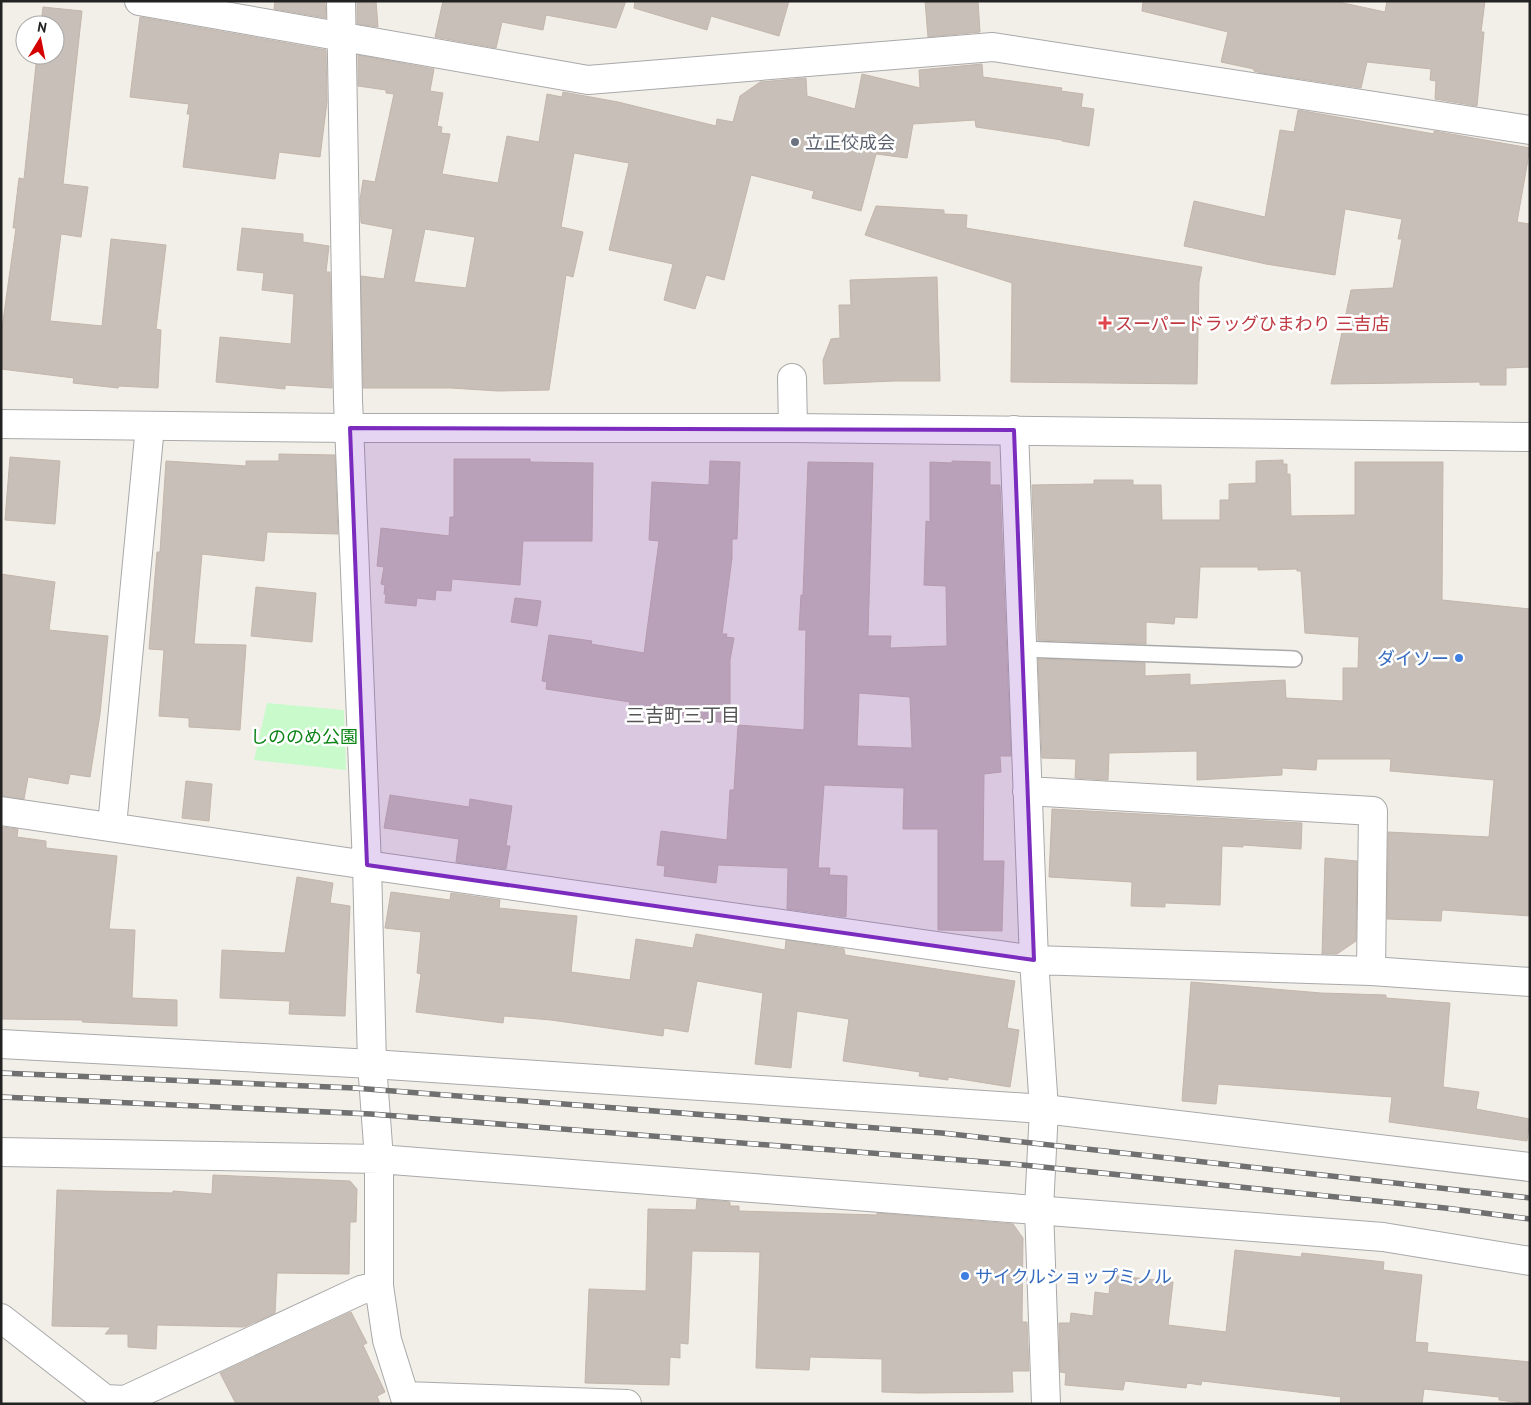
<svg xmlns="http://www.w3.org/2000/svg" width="1531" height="1405" font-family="'PT Sans','Noto Sans JP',sans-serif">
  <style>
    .park { fill: #c8facc }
    .building { fill: #c7bfb8; stroke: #c4b6ab; fill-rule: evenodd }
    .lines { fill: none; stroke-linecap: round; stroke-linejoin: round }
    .service-casing { stroke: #a9a9a9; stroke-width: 18 }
    .minor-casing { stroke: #a9a9a9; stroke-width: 30 }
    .tertiary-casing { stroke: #a9a9a9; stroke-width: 30 }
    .service { stroke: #fff; stroke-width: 15 }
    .minor { stroke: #fff; stroke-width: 28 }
    .tertiary { stroke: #fff; stroke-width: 28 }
    .rail-casing { stroke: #707070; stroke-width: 5.5 }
    .rail { stroke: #fff; stroke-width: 4; stroke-dasharray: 11; stroke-linecap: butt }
    .marked { fill: #7b2cbf; fill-opacity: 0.2; stroke: #7b2cbf; stroke-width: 4; stroke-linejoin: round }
    .worship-dot { fill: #6b7280; stroke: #fff; stroke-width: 2 }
    .health-dot { fill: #e0444e; stroke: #fff; stroke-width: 2 }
    .shop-dot { fill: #3f7fe0; stroke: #fff; stroke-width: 2 }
    .labels { text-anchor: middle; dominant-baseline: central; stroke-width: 5; stroke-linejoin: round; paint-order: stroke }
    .worship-label { font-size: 18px; fill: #5b616d; stroke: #fff; text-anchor: start }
    .health-label { font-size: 18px; fill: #be3a42; stroke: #fff; text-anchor: start }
    .shop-label { font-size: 18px; fill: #366cbe; stroke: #fff; text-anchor: end }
    .park-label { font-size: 18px; fill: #0c8416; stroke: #fff }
    .neighbourhood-label { font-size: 19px; fill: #555; stroke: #fff }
  </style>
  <rect width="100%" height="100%" fill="#f2efe9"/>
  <path class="park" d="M267,703L344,710L346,770L254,760Z"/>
  <path class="building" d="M275,1H325L326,18L274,9Z
    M357,1H376L378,27L357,24Z
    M443,1H626L616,28L546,15L543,30L502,22L496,48L435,37Z
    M635,1H789L779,36L711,16L707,30L634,8Z
    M925,1H978L980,32L928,37Z
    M1143,1H1334L1385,12L1387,1H1485L1481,32H1484L1477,106L1435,99L1436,81L1430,80L1431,69L1367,62L1361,88L1262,73L1254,71V69L1221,62L1228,32L1142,11Z
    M43,7L82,11L63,184L88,187L81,237L61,234L50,321L102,326L111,239L166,245L156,329L161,330L158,388L119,386L118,388L73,383L74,378L1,369V335L16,228H13L19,178L24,179L37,55H55V25H41Z
    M140,17L326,50L327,102L320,157L279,152L275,179L183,167L190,114H187L189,104L130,97Z
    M358,55L434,69L430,91L443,93L437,126L442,127L441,133L450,134L442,174L498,183L507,136L539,142L547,94L562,97L563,92L618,102L716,126L717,119L733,122L740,96L760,82L806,78L807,96L855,109L862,74L920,88L919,70L982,64L983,77L1062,88L1061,91L1083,94L1081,107L1094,109L1089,146L1062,141V140L976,127L975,120L913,124L907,158L876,154L861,211L812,198L814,191L751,175L724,280L706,275L695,309L664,300L673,264L609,250L629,163L574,153L561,227L583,232L573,277L566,275L549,390L498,391L451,388H363L361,276L384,279L393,229L361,223L360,200L363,180L375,182L394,94L386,93V90L358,86ZM425,229L475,237L466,288L414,282Z
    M1298,110L1434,134V131L1530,148L1517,222L1530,224V367L1506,368V385H1480V382L1331,384L1351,290L1393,288L1402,239H1398L1402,219L1345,209L1335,275L1266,264L1184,246L1194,201L1265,217L1280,130L1294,132Z
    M876,206L944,210V214L967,215L966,228L1202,267L1199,282L1197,384L1011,382L1012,283L865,235Z
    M242,228L303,234V242L329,246L326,272H330L332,388L285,385V389L216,382L220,337L291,344L294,294L262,290L264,273L237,270Z
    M937,277L940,381H895L824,384L823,360L831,339L840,338L839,305H851L850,280Z
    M279,454L335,455L338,534L267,532L264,561L202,554L194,644L246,645L240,730L189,727V718L159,716L164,650L149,649L157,552H160L166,461L246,466V461H279Z
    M10,457L60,461L55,524L5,520Z
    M454,459H530V462L593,463L592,541H523L520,585L452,579L451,591L436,590L435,600L417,598L416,606L385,603L386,594H384L385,585L381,584L384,567L377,566L381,528L449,536L450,517H454Z
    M1283,460V464H1287V474H1290L1291,516L1355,515V462H1443L1442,600L1530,609V916L1442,910L1441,921L1387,919L1388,832L1489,837L1494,780L1390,771L1391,759H1317L1316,770L1282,768V775L1197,780V751L1109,753L1108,780L1075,778L1076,759L1042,758L1038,659L1145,663V676L1190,674V685L1285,680L1286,698L1343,701V668H1358L1359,637L1305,633L1301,571H1297V569L1258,570V567H1200L1197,618L1175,617L1174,624L1146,622V644L1038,640L1032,485L1094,484V480H1133V485H1161L1162,520H1220V500H1229V484L1256,483V461Z
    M710,461L740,462L737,539H732V558L722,634H727L726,637L734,638L730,660V724L629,706L630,702L546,689L547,682L542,681L549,635L592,641L591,644L644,653L659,541L649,540L652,482L709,485Z
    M952,461L990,462V485H1000L1011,756H1000L1001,772L984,774L983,861H1004L1002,931L938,930V829H903L904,788L824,785L818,868H830L829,875L847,876L846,917L787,909L788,868L718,865L716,883L664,876L665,866L657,865L661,831L727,840L730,790H734L738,725L804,730L806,630H799L801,595H803L808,462L873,463L868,636H891L890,648L947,646L946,586L924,585L926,521L930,522V462L952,463ZM859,693L910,697L912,748L857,746Z
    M1,574L55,582L49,630L108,636L100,714L90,777L70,774L68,784L28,777L24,799L1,796Z
    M256,587L316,593L312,642L251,636Z
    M515,598L541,601L537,626L511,622Z
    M186,781L212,784L209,821L182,818Z
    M390,795L469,807L470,799L512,806L506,846H510L506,869L456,862L459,839L384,828Z
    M1052,809L1302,823L1301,849L1243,845V847L1222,846L1220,905L1165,903V907L1131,906L1132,882L1049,877Z
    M1,827L18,829L17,837L46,841V848L117,856L109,929L135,930L132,998L177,1000V1026L82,1022L83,1020L1,1019Z
    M1325,858L1357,861L1356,941L1337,954H1322Z
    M297,877L333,883L330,903L350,906L345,1016L289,1014L290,1001L220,998L222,950L285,953Z
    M391,892L450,900L451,893L500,900L499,908L577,916L571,972L630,980L636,939L693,948L696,934L785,950L786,940L844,949L845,955L1015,981L1007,1028L1019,1030L1010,1087L948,1077V1080L919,1076L920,1072L843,1061L849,1019L797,1011L791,1068L755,1064L763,993L697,981L688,1032L664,1028L663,1036L551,1020L504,1016L503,1023L416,1012L421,974L417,973L421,932L385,928Z
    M1191,982L1321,993L1386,995V998L1450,1003L1443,1087L1479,1092L1476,1109L1530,1119L1527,1141L1389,1122L1392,1097L1218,1084L1216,1104L1182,1101Z
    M213,1175L350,1181L357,1189L356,1222H350L349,1274L277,1273L275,1313L244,1327L157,1325L156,1349L128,1347V1334H105L111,1327L52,1326L57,1190L173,1193V1191L212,1194Z
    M697,1199L730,1202V1206H739V1211L877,1215V1213L1013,1224L1023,1238L1022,1322H1027L1029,1371H1012L1013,1392L918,1393L882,1392V1359L810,1357L809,1370L756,1368L760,1252L692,1251L688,1344L680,1343V1358L670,1357L669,1385L585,1383L589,1289L646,1291L648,1209L696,1210Z
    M1235,1250L1301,1257L1302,1253L1384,1262L1383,1270L1422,1275L1415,1342L1428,1343L1427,1352L1530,1362V1404L1499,1400V1397L1424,1389L1422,1404H1340L1341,1397L1202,1381L1201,1385L1187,1383L1186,1388L1125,1381L1123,1390L1065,1385L1066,1373L1060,1372L1059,1323H1070L1071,1313L1093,1316L1095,1292L1109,1294L1111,1275L1173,1282L1168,1325L1226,1332Z
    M351,1312L367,1343L363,1345L385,1392L377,1396L380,1404H236L220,1373Z"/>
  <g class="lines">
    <defs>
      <path id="service" d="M1022,649L1294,659"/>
      <path id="minor" d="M139,1L588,80L993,47L1530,130
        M341,1L348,400L367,865L372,1064L379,1159V1286L387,1340L407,1404
        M792,378L793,428
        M1014,430L1034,960L1044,1109L1039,1209L1046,1404
        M1027,791L1373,811L1371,971
        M1,811L367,865L1034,960L1371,971L1530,982
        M112,826L150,426
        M1,1152L379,1159L1383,1237L1530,1261
        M1,1318L105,1399L125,1400L361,1290L379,1286
        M405,1396L627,1404"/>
      <path id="tertiary" d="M1,424L350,428H793L1530,437
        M1,1044L372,1064L1044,1109L1530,1167"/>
    </defs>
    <use href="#service" class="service-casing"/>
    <use href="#minor" class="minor-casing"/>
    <use href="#tertiary" class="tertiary-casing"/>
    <use href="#service" class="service"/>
    <use href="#minor" class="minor"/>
    <use href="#tertiary" class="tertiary"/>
    <defs>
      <path id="rail" d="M1,1073L354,1088L942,1133L1530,1198
        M1,1097L371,1114L1023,1165L1445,1208L1530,1219"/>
    </defs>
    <use href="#rail" class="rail-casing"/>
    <use href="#rail" class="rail"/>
  </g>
  <path class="marked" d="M350,428L1014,430L1034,960L367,865Z"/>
  <circle class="worship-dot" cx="795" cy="142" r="5"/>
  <path class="health-dot" d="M1102.5 315.5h5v5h5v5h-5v5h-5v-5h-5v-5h5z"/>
  <g class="shop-dot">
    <circle cx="1459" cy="658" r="5"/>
    <circle cx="965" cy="1276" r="5"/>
  </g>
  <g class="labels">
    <g class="worship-label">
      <text x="805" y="142">立正佼成会</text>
    </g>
    <g class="health-label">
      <text x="1115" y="323">スーパードラッグひまわり 三吉店</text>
    </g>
    <g class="shop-label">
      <text x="1449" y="658">ダイソー</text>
      <text x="975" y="1276" text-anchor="start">サイクルショップミノル</text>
    </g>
    <g class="park-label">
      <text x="304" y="736">しののめ公園</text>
    </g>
    <g class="neighbourhood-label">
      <text x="683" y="715">三吉町三丁目</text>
    </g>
  </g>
  <rect width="1531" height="1405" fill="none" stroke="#222222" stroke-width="5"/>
  <g transform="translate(40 40) rotate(10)"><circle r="24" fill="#ffffff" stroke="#a7a7a7"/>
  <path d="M0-4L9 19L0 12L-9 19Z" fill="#d40000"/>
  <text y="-8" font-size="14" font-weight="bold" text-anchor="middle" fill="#222222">N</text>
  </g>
</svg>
